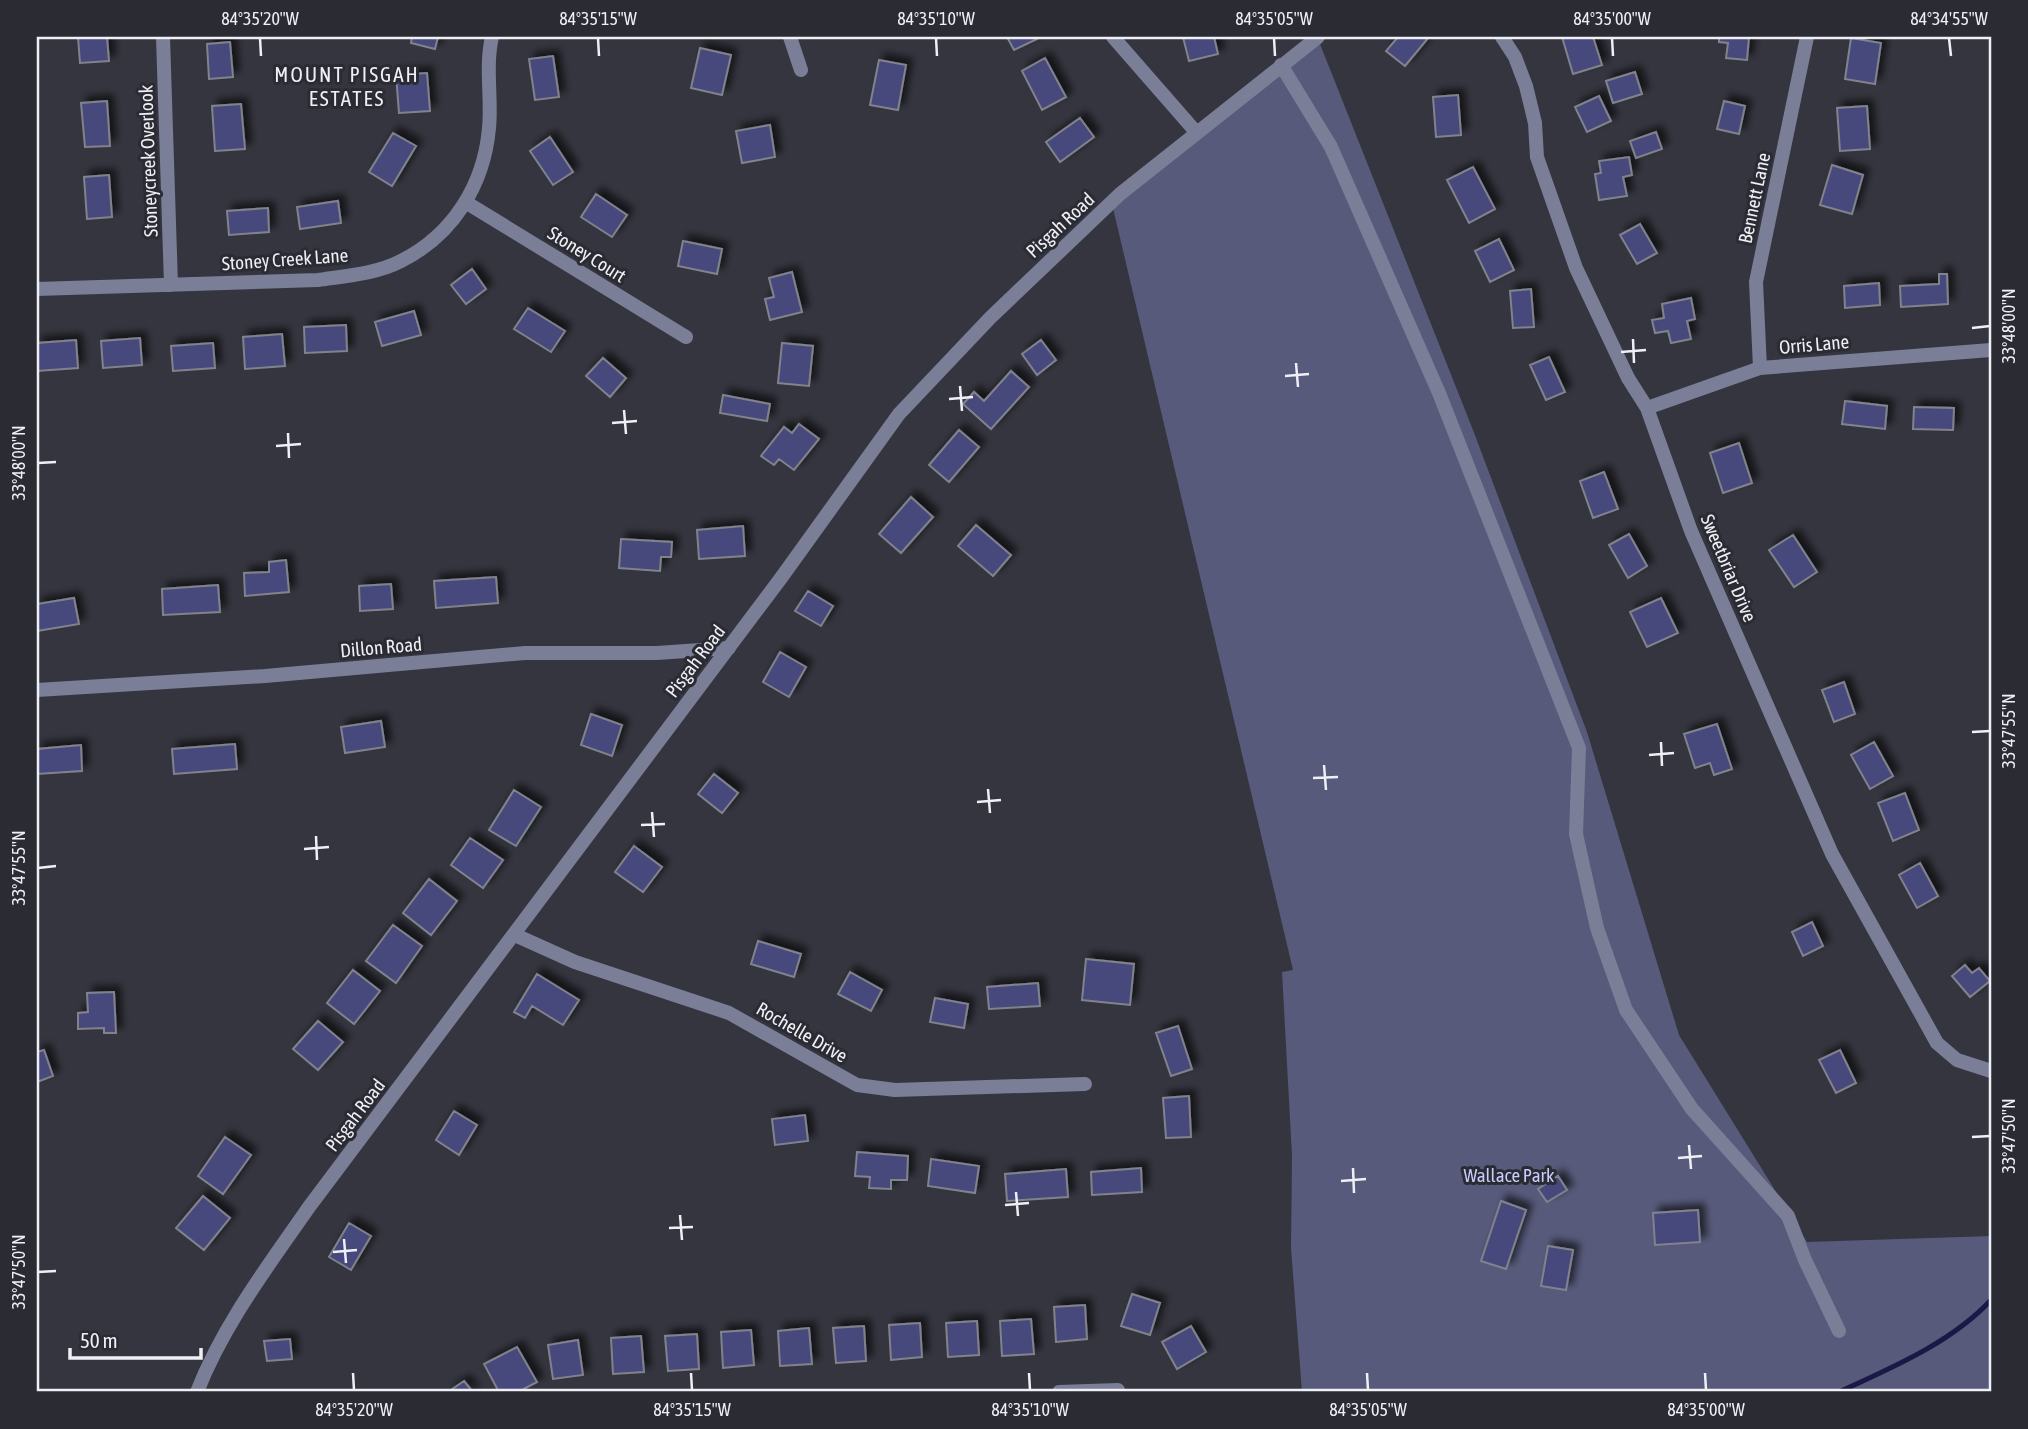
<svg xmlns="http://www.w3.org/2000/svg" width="2028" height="1429" font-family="'Asap Condensed',sans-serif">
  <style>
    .green { fill: #575a7a }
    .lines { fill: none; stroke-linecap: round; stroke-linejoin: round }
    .stream { stroke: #1a1846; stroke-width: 5 }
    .building { fill: #46487b; stroke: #80828c; stroke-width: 2; filter: url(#shadow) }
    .minor { stroke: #7b7e97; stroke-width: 14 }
    .tertiary { stroke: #7b7e97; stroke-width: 14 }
    .ticks { fill: none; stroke: #eff0f6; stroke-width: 2.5 }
    .labels { text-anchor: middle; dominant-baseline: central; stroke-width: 6; stroke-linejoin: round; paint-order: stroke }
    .street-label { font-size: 19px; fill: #eff0f6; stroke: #2a2b33 }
    .park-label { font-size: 19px; fill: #c8ccfe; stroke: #2a2b33 }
    .neighbourhood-label { font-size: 21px; letter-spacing: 2px; fill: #eff0f6; stroke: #2a2b33 }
    .neatline { fill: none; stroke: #eff0f6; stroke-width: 2.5 }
    .ticks-label { font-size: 18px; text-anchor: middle; fill: #eff0f6 }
  </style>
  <defs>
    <filter id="shadow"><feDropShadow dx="6" dy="-6" stdDeviation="3.5" flood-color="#0009"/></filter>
  </defs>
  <rect width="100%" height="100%" fill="#34353e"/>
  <path class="green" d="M1318,39L1473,430L1587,732L1679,1035L1807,1242L1991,1236V1392H1302L1291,1248L1292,1156L1282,972L1293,970L1112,204Z"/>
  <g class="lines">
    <path class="stream" d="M1839,1392C1891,1368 1951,1343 1991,1300"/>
  </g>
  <path class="building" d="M78,37H107L109,61L80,63Z
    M412,37H438L435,49L411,43Z
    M1007,37H1036L1037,39L1014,50Z
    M1183,37H1214L1218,54L1189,61Z
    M1398,37H1429L1405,66L1386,51Z
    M1562,37H1593L1602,65L1573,74Z
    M1719,37H1749L1747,60L1726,58L1728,43L1719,42Z
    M1851,38L1881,43L1875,84L1845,79Z
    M230,42L233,77L209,79L207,44Z
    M700,48L731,55L722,95L691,88Z
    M553,56L559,97L535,100L529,59Z
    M1045,58L1066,97L1042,110L1022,71Z
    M879,60L906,65L898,110L870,105Z
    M1635,72L1642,94L1613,103L1606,81Z
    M427,73L430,111L399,113L396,75Z
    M1458,95L1461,135L1436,137L1433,97Z
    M1599,96L1611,121L1587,132L1575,107Z
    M107,101L110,146L85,147L81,103Z
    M1724,101L1745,106L1739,134L1717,129Z
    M241,104L245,149L215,151L212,106Z
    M1867,106L1870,149L1840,151L1837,108Z
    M1080,118L1094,137L1060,162L1046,142Z
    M770,125L775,157L742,163L736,131Z
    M1656,132L1662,149L1636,158L1630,141Z
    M393,133L416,146L392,186L369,172Z
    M550,137L573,172L553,185L530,151Z
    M1629,157L1632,175L1623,177L1627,196L1599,200L1595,174L1601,173L1599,161Z
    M1832,165L1863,175L1852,214L1820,205Z
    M1473,167L1495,209L1469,223L1447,180Z
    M109,175L112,217L87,219L84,177Z
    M596,194L627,215L612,237L581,217Z
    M338,201L341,223L300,229L297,207Z
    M268,208L269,232L229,235L227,211Z
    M1640,224L1657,253L1637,264L1620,235Z
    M1499,239L1514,270L1490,282L1475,251Z
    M683,241L722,249L717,274L678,266Z
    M472,269L486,289L466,304L451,285Z
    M792,272L802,312L770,320L765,299L774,297L769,278Z
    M1939,274H1947L1948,304L1901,307L1900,286L1939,284Z
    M1879,283L1880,305L1845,308L1844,286Z
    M1531,289L1534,327L1513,328L1510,291Z
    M1691,298L1695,319L1687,321L1691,339L1671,343L1668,331L1655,333L1652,320L1664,318L1662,304Z
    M528,308L565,331L551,352L514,329Z
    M414,311L421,335L382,346L375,322Z
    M346,325L347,351L305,353L304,327Z
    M282,334L285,366L245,369L243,337Z
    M140,338L142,365L103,368L101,341Z
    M76,340L78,368L37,371V343Z
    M1041,340L1056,360L1037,375L1022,354Z
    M213,343L215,368L173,371L171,346Z
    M782,343L813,346L809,386L778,383Z
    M1549,357L1565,392L1546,400L1530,365Z
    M603,358L626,378L610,397L586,376Z
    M1011,371L1029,387L991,429L963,404L974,392L984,401Z
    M723,395L770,404L767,421L720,413Z
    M1845,401L1887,406L1885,429L1842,424Z
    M1914,407L1954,408L1953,430L1913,429Z
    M799,424L819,439L794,470L779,459L774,465L761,456L784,427L792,433Z
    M959,430L979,447L949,482L929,465Z
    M1739,443L1752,483L1723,493L1710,453Z
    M1604,472L1618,509L1593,518L1580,481Z
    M911,497L933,517L901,553L879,534Z
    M976,525L1011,555L993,576L958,546Z
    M743,526L745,556L699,559L697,530Z
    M1629,534L1647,566L1628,578L1609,545Z
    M1793,535L1817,572L1794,587L1769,550Z
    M621,539L672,542L671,557H661L660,571L619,568Z
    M286,560L289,592L245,596L244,573L269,572V562Z
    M496,577L498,603L436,608L434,581Z
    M391,584L393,609L360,611L359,586Z
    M218,585L220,612L163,615L162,589Z
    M808,591L833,606L821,626L795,611Z
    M74,598L79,624L37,631V604Z
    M1661,598L1678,633L1647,647L1630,612Z
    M780,652L806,667L789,697L763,682Z
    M1844,682L1855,714L1834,722L1822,690Z
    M591,714L622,725L612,756L581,745Z
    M381,721L385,747L345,753L341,727Z
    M1717,724L1732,769L1714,775L1710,763L1695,768L1684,734Z
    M1874,742L1893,776L1870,789L1851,755Z
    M235,744L237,769L174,774L172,749Z
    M81,745L82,771L37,774V749Z
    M714,774L738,793L722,813L698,794Z
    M514,790L541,807L516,846L489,830Z
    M1905,793L1919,830L1893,841L1878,803Z
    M470,838L503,860L483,888L451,865Z
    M634,846L662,867L643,892L615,872Z
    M1920,863L1938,896L1917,908L1899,875Z
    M429,879L457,901L431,935L403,913Z
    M1812,922L1823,946L1803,956L1792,932Z
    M393,925L422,946L396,983L366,961Z
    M758,941L801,954L794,977L751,964Z
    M1086,959L1134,964L1130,1005L1082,1000Z
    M1965,965L1972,973L1979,968L1990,981L1970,997L1952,976Z
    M353,970L380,991L354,1024L327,1003Z
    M850,972L882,990L871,1011L838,994Z
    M537,974L579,1000L563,1025L532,1006L525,1018L514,1012Z
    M1038,983L1040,1006L989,1009L987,987Z
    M114,992L116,1033H104V1028L78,1029V1013L88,1012L87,993Z
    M935,998L968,1004L964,1028L930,1022Z
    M318,1021L343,1042L318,1070L293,1049Z
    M1178,1026L1192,1069L1171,1076L1156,1033Z
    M44,1050L53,1076L37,1082V1052Z
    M1840,1050L1856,1083L1836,1093L1819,1060Z
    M1189,1096L1191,1137L1166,1138L1163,1098Z
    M454,1111L477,1125L459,1155L436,1140Z
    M805,1115L808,1141L775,1145L772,1119Z
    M225,1137L251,1155L223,1194L198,1176Z
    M857,1152L908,1156L907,1180H891V1189L869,1188L870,1177L855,1176Z
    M931,1159L979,1166L975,1193L928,1186Z
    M1141,1168L1142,1192L1092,1195L1091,1172Z
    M1066,1169L1068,1197L1007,1201L1005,1174Z
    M1558,1176L1567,1190L1547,1202L1538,1189Z
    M203,1196L230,1218L204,1250L176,1228Z
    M1501,1201L1526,1210L1506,1269L1481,1261Z
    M1698,1210L1700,1242L1655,1245L1653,1213Z
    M349,1223L371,1236L351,1270L329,1257Z
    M1548,1246L1573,1250L1566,1290L1541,1286Z
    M1132,1294L1160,1303L1150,1335L1121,1326Z
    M1085,1305L1087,1339L1056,1342L1054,1307Z
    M1031,1319L1034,1354L1002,1356L1000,1321Z
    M977,1321L979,1355L948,1357L946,1323Z
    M920,1323L922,1357L891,1360L889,1325Z
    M864,1326L866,1361L836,1363L833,1328Z
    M1191,1326L1206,1352L1177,1369L1162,1342Z
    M809,1328L812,1364L780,1366L778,1331Z
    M751,1330L754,1365L723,1368L721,1332Z
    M697,1334L699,1369L668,1371L665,1336Z
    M641,1336L644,1372L613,1374L611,1338Z
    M290,1339L292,1359L267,1361L264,1341Z
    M578,1340L583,1375L553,1379L548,1345Z
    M517,1347L537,1382L518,1392H499L484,1364Z
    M464,1381L473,1392H448Z"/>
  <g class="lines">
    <path class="minor" d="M163,37L171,285
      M790,37L801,70
      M1113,37L1196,132
      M1502,37L1515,57L1526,86L1535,123L1537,157L1576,268L1628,378L1647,408L1691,531L1832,854L1937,1043L1957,1060L1991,1071
      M1281,65L1331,147L1439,393L1579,748L1576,834L1597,928L1626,1010L1692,1109L1788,1216L1805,1260L1839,1331
      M467,203L686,337
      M37,289L318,280C345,276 376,274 401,261C453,235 484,185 489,128C492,98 485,67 492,37
      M1760,368L1756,282L1807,37
      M1647,408L1760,368L1991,350
      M37,690L265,676L525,653H657L729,648
      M515,935L575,962L729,1013L857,1085L895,1090L1085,1084
      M1059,1392L1118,1390"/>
    <path class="tertiary" d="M197,1392C223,1325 268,1266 309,1207L781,578L899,414L990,318L1120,194L1318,37"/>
  </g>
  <path class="ticks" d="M260,38L261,56M598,38L599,56M936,38L937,56M1274,38L1275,56M1612,38L1613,56M1949,38L1951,56M1972,328L1990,326M1633,339L1634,363M1621,352L1646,350M1296,363L1298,387M1285,376L1309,374M960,386L962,411M949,399L973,397M624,410L626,434M612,423L637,421M288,433L289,458M276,446L301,444M38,463L56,462M1972,732L1990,731M1661,742L1662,766M1649,755L1674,753M1324,765L1326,790M1313,778L1338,777M988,789L990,813M977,802L1001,800M652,812L654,837M641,825L665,824M316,836L317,860M304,849L329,847M38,868L56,866M1972,1137L1990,1136M1689,1145L1691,1169M1678,1158L1702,1156M1353,1168L1354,1193M1341,1181L1366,1179M1016,1192L1018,1216M1005,1205L1029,1203M680,1215L682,1240M669,1228L693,1227M344,1239L346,1263M333,1252L357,1250M38,1272L56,1271M353,1373L354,1390M691,1373L692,1390M1029,1373L1030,1390M1367,1373L1368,1390M1705,1373L1706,1390"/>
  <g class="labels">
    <g class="street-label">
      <text transform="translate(148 161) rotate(-92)">Stoneycreek Overlook</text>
      <text transform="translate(1754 198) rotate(-78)">Bennett Lane</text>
      <text transform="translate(1060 225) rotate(-43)">Pisgah Road</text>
      <text transform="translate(587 254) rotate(32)">Stoney Court</text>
      <text transform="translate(285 259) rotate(-4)">Stoney Creek Lane</text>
      <text transform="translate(1814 344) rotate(-5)">Orris Lane</text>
      <text transform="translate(1729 568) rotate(67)">Sweetbriar Drive</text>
      <text transform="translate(381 647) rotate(-5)">Dillon Road</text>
      <text transform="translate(695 661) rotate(-53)">Pisgah Road</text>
      <text transform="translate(802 1032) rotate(30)">Rochelle Drive</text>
      <text transform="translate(355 1115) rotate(-53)">Pisgah Road</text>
    </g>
    <g class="park-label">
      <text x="1509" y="1175">Wallace Park</text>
    </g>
    <g class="neighbourhood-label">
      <text x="347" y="74">MOUNT PISGAH<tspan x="347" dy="24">ESTATES</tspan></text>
    </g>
  </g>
  <rect width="2028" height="1429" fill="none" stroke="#2a2b33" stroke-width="77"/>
  <path d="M70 1348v10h131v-10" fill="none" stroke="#eff0f6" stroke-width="3.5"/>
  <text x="80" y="1348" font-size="21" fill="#eff0f6" stroke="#2a2b33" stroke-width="5" paint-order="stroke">50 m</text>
  <rect x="38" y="38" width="1952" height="1352" class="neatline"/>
  <g class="ticks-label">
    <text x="260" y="25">84°35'20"W</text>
    <text x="598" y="25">84°35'15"W</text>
    <text x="936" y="25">84°35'10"W</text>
    <text x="1274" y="25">84°35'05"W</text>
    <text x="1612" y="25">84°35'00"W</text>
    <text x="1949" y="25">84°34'55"W</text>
    <text transform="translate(2009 326) rotate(-90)" y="6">33°48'00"N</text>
    <text transform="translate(19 463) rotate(-90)" y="6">33°48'00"N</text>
    <text transform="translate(2009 731) rotate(-90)" y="6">33°47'55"N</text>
    <text transform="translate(19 868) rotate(-90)" y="6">33°47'55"N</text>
    <text transform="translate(2009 1136) rotate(-90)" y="6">33°47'50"N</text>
    <text transform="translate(19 1272) rotate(-90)" y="6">33°47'50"N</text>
    <text x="354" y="1416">84°35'20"W</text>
    <text x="692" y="1416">84°35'15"W</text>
    <text x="1030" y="1416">84°35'10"W</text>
    <text x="1368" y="1416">84°35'05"W</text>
    <text x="1706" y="1416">84°35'00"W</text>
  </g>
</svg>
